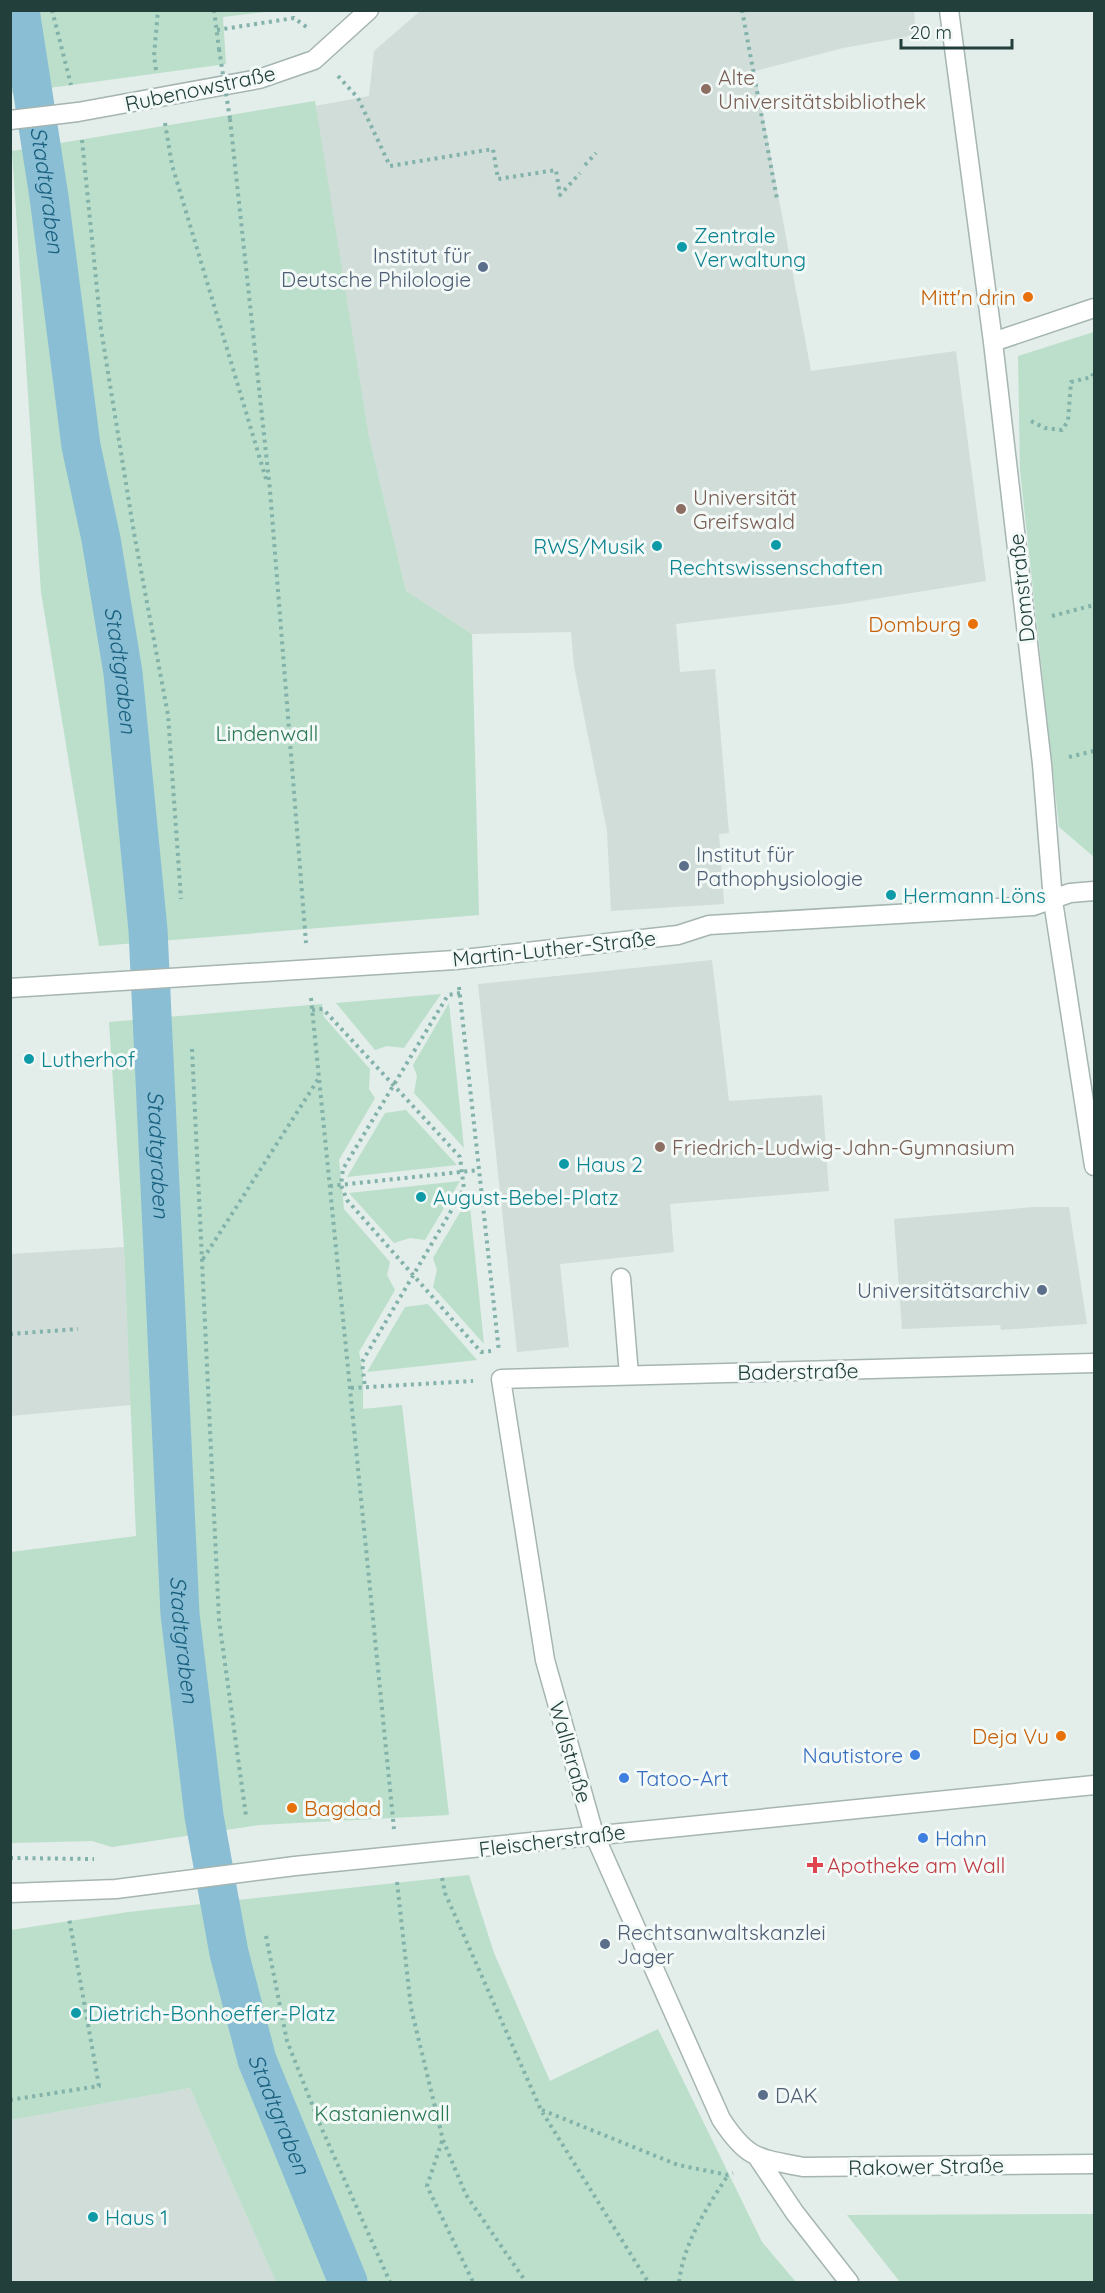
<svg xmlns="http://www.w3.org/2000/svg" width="1105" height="2293" font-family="Quicksand,sans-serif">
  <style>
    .built { fill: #d1ddd9 }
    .green { fill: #bbdfca }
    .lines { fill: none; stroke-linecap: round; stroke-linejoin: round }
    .canal { stroke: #89bed4; stroke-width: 39 }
    .lane-casing { stroke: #a5b5b2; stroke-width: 21 }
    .street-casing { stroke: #a5b5b2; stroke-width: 21 }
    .path { stroke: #82b2aa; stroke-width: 4; stroke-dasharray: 3 4.5; stroke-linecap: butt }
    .lane { stroke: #fff; stroke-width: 18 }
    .street { stroke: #fff; stroke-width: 18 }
    .path-bridge { stroke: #82b2aa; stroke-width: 4; stroke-dasharray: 3 4.5; stroke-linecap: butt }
    .education-dot { fill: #8d6e63; stroke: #f3f9f7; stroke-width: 2 }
    .culture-dot { fill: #0f9aa8; stroke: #f3f9f7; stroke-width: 2 }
    .service-dot { fill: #5c6f8a; stroke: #f3f9f7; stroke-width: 2 }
    .food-dot { fill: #e8710a; stroke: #f3f9f7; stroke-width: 2 }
    .shop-dot { fill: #3f7fe0; stroke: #f3f9f7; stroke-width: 2 }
    .health-dot { fill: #e0444e; stroke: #f3f9f7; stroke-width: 2 }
    .labels { text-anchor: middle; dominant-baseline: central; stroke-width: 6; stroke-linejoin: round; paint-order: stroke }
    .education-label { font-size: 21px; fill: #785e54; stroke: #f3f9f7; text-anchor: start }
    .street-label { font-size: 21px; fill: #223f3b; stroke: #f3f9f7 }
    .culture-label { font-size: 21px; fill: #0d838f; stroke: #f3f9f7; text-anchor: start }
    .service-label { font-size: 21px; fill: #4e5e75; stroke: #f3f9f7; text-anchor: start }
    .food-label { font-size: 21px; fill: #c56008; stroke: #f3f9f7; text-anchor: end }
    .park-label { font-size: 21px; fill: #2a7853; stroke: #f3f9f7 }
    .shop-label { font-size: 21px; fill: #366cbe; stroke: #f3f9f7; text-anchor: start }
    .health-label { font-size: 21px; fill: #be3a42; stroke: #f3f9f7; text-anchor: start }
    .water-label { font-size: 22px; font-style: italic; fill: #195f7e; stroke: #f3f9f7 }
  </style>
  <rect width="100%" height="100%" fill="#e3edea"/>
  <path class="built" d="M420,11H914L916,35L843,48L755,71L811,371L956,351L986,581L843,604L676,624L680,672L715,669L729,833L719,834L724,904L611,911L607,831L574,666L571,632L472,634L406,591L369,437L315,106L369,96L374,51Z
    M712,960L729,1101L822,1095L829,1191L670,1204L674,1252L560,1264L569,1347L517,1352L478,984Z
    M1035,1207H1069L1087,1324L1001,1330L1000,1325L902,1329L894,1219Z
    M124,1247L131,1405L11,1416V1254Z
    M190,2088L276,2282H11V2120Z"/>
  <path class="green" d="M10,11L11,10L274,11L223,17L226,64L12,93Z
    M315,101L369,437L406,591L472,634L479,915L99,946L41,592L12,151Z
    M1094,332V857L1059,827L1020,470L1018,356Z
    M441,994L404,1048L387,1046L375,1050L336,1003Z
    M449,1003L464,1148L414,1093L417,1076L413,1065Z
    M322,1004L324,1017L370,1069L369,1089L375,1098L339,1160L344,1209L390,1262L387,1275L395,1290L359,1352L363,1372V1409L402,1405L449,1815L259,1825L112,1847L92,1841L11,1843V1552L136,1536L124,1247L109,1022Z
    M406,1110L457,1165L347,1177L385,1113Z
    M460,1181L425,1240L410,1238L394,1243L349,1193Z
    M469,1197L484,1344L433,1287L437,1270L433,1258Z
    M428,1304L477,1360L367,1372L405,1307Z
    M469,1875L494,1953L550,2081L658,2029L762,2242L796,2282H276L190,2088L11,2120V1930L128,1912Z
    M1094,2214V2282H900L847,2215Z"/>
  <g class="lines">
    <path class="canal" id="s1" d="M20,10L49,197L81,446L101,539L123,673L148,930L180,1614L204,1816L229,1953L257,2060L348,2282"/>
    <defs>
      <path id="lane" d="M621,1278L629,1375
        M758,2158L795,2213L849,2282"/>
      <path id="street" d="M949,10L993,342L1042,764L1053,901L1094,1166
        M10,120L78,112L259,79L314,60L369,10
        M993,342L1094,308
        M10,988L455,960L678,935L709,925L1033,906L1070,893L1094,891
        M1094,1363L501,1379L545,1660L594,1834L721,2119C747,2159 757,2158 803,2167L1094,2164
        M10,1893L116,1889L295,1866L1094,1785"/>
    </defs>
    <use href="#lane" class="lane-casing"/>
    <use href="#street" class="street-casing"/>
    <path class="path" d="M52,10L71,85
      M214,10L219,49
      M742,10L777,199
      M217,30L294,18L308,28
      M156,70L154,56L158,10
      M338,76L358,98L390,166L493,149L498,179L556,170L560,195L580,173
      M230,119L270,490L306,943
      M165,123L172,165L266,479
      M82,140L101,329L134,533L168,715L181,899
      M585,165L596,153
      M1031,421L1045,428L1062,430L1068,421L1071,382L1092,377L1094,370
      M1052,616L1094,605
      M1069,757L1094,751
      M459,987L499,1352
      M460,993L448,995L343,1169L341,1185L347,1200L481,1352L491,1351
      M311,998L394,1829
      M312,1010L323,1009L460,1157L464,1189L362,1362L365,1388
      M192,1049L219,1620L246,1816
      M330,1186L479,1170
      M203,1259L319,1078
      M10,1334L78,1329
      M351,1388L473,1381
      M10,1858L94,1859
      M442,1878L445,1893L541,2110L648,2282
      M397,1882L411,2008L443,2140L466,2195L526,2282
      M266,1936L287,2041L321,2127L390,2282
      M10,2100L99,2086L69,1918
      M542,2110L678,2165L728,2175L733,2173
      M442,2141L427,2186L473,2282
      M679,2282C684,2242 706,2209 728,2175"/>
    <use href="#lane" class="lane"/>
    <use href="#street" class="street"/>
    <path class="path-bridge" d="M219,49L230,119"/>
  </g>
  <g class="education-dot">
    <circle cx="706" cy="89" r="6"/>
    <circle cx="681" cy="509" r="6"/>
    <circle cx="660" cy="1147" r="6"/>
  </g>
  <g class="culture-dot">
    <circle cx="682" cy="247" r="6"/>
    <circle cx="776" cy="545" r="6"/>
    <circle cx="657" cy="546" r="6"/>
    <circle cx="891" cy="895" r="6"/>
    <circle cx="29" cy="1059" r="6"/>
    <circle cx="564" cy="1164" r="6"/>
    <circle cx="421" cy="1197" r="6"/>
    <circle cx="76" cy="2013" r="6"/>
    <circle cx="93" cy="2217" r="6"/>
  </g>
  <g class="service-dot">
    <circle cx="483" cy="267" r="6"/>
    <circle cx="684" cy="866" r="6"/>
    <circle cx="1042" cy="1290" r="6"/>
    <circle cx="605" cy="1944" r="6"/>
    <circle cx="763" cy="2095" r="6"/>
  </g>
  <g class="food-dot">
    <circle cx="1028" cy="297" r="6"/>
    <circle cx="973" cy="624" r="6"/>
    <circle cx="1061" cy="1736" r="6"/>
    <circle cx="292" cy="1808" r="6"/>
  </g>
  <g class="shop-dot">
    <circle cx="915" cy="1755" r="6"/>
    <circle cx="624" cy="1778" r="6"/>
    <circle cx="923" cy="1838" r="6"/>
  </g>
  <path class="health-dot" d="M812 1856h6v6h6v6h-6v6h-6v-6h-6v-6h6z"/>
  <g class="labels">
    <g class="education-label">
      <text x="718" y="77">Alte<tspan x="718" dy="24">Universitätsbibliothek</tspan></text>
      <text x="693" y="497">Universität<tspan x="693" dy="24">Greifswald</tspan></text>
      <text x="672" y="1147">Friedrich-Ludwig-Jahn-Gymnasium</text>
    </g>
    <g class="street-label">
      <text transform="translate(200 88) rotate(-12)">Rubenowstraße</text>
      <text transform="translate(1021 588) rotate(-96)">Domstraße</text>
      <text transform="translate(554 948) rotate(-6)">Martin-Luther-Straße</text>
      <text transform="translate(798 1371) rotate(-1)">Baderstraße</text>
      <text transform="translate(571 1752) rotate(74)">Wallstraße</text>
      <text transform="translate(552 1840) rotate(-7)">Fleischerstraße</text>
      <text transform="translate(926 2166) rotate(-1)">Rakower Straße</text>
    </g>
    <g class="culture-label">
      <text x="694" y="235">Zentrale<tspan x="694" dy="24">Verwaltung</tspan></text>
      <text x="645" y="546" text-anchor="end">RWS/Musik</text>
      <text x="776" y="567" text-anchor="middle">Rechtswissenschaften</text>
      <text x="903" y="895">Hermann Löns</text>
      <text x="41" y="1059">Lutherhof</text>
      <text x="576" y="1164">Haus 2</text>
      <text x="433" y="1197">August-Bebel-Platz</text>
      <text x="88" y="2013">Dietrich-Bonhoeffer-Platz</text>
      <text x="105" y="2217">Haus 1</text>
    </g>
    <g class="service-label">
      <text x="471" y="255" text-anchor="end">Institut für<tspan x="471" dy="24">Deutsche Philologie</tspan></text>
      <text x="696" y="854">Institut für<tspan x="696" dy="24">Pathophysiologie</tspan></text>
      <text x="1030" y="1290" text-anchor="end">Universitätsarchiv</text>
      <text x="617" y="1932">Rechtsanwaltskanzlei<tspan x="617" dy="24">Jager</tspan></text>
      <text x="775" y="2095">DAK</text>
    </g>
    <g class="food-label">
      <text x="1016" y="297">Mitt'n drin</text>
      <text x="961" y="624">Domburg</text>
      <text x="1049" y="1736">Deja Vu</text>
      <text x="304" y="1808" text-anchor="start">Bagdad</text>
    </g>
    <g class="park-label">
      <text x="267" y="733">Lindenwall</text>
      <text x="382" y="2113">Kastanienwall</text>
    </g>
    <g class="shop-label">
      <text x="903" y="1755" text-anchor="end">Nautistore</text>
      <text x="636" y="1778">Tatoo-Art</text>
      <text x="935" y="1838">Hahn</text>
    </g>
    <g class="health-label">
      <text x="827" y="1865">Apotheke am Wall</text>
    </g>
    <g class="water-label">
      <text stroke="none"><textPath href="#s1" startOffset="182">Stadtgraben</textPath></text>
      <text stroke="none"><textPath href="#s1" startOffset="668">Stadtgraben</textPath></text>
      <text stroke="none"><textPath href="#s1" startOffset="1154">Stadtgraben</textPath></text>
      <text stroke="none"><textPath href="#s1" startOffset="1640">Stadtgraben</textPath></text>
      <text stroke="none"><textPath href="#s1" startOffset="2126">Stadtgraben</textPath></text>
    </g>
  </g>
  <rect width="1105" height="2293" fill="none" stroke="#223f3b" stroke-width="24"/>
  <path d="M901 39v9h111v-9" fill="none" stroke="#223f3b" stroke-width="3"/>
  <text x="910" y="39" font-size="18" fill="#223f3b" stroke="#f3f9f7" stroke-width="4.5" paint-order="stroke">20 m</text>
</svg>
